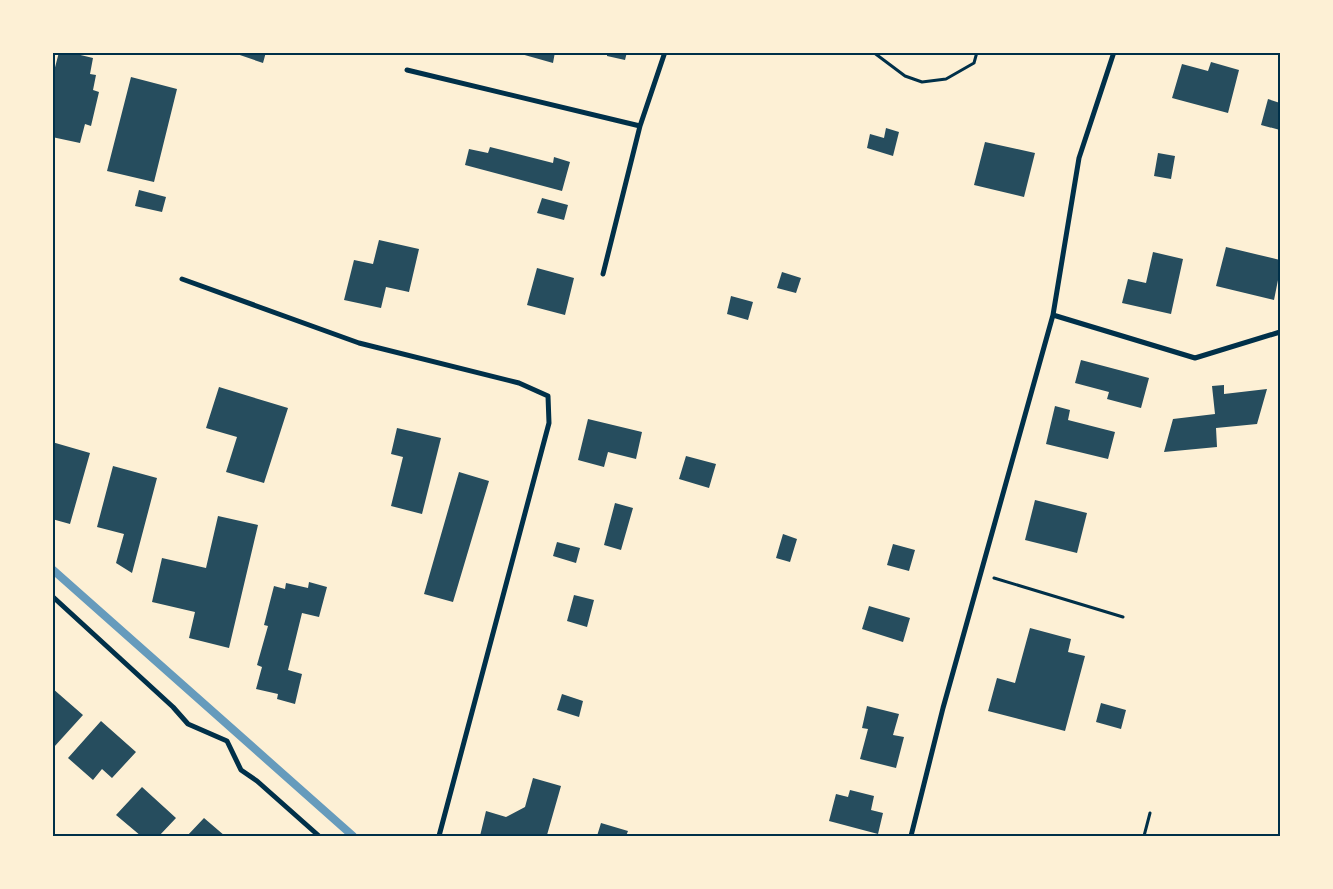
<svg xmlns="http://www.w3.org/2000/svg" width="1333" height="889" font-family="Poppins,sans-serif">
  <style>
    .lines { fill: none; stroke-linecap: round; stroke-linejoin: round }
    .stream { stroke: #669bbc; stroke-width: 8 }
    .building { fill: #264d5e }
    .path { stroke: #003049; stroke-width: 3 }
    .minor { stroke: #003049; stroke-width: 5 }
    .neatline { fill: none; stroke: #003049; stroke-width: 2 }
  </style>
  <rect width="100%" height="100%" fill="#fdf0d5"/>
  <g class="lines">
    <path class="stream" d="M52,569L353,836"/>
  </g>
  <path class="building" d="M59,52H68L93,58L90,74L96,75L93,90L99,92L91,126L85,124L80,143L52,137V79Z
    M231,52H266L263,63Z
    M514,52H555L553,63Z
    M607,52H627L625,60L607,56Z
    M1211,62L1239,70L1228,113L1172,98L1182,64L1208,71Z
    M131,77L177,89L154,182L107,171Z
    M1268,99L1280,103V130L1261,125Z
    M886,128L899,132L893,156L867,148L870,134L884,138Z
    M985,142L1035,153L1024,197L974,185Z
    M490,147L553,163L554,157L570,162L562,191L465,165L469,149L488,153Z
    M1158,153L1175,156L1171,179L1154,176Z
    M139,190L166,197L162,212L135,206Z
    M542,198L568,205L564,220L537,213Z
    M379,240L419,249L409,292L386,287L381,308L344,300L354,260L373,264Z
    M1226,247L1280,260V270L1274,300L1216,286Z
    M1153,252L1183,259L1171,314L1122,303L1128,279L1146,283Z
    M537,268L574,278L565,315L527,305Z
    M782,272L801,278L796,293L777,288Z
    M731,296L753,302L748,320L727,314Z
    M1081,360L1149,378L1141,408L1107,399L1109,392L1075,383Z
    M1224,385V394L1267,389L1257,424L1216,428L1217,447L1164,452L1173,419L1215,414L1212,386Z
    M219,387L288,408L264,483L226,472L237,437L206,428Z
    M1055,406L1070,410L1068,420L1115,432L1108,459L1046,444Z
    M588,419L642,432L636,459L608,452L604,467L578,460Z
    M397,428L441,438L422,514L391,506L403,457L391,454Z
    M52,442L90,453L70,524L52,519Z
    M686,456L716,464L709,488L679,479Z
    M113,466L157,478L132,573L116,563L124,534L97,527Z
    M459,472L489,481L453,602L424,594Z
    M1035,500L1087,513L1077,553L1025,540Z
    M615,503L633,508L621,550L604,545Z
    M218,516L258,525L229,648L189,638L195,612L152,602L162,558L206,568Z
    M783,534L797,539L790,562L776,558Z
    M557,542L580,548L576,563L553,556Z
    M893,544L915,550L909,571L887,565Z
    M309,582L327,587L319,617L302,613L288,670L302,674L295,704L277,699L278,694L256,689L262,667L257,665L268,626L264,625L274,586L285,589L286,583L308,588Z
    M574,595L594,600L587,627L567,621Z
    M869,606L910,618L903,642L862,629Z
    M1030,628L1071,639L1068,652L1085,656L1065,731L988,711L997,678L1015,683Z
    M52,688L83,715L54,747L52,745Z
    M562,694L583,701L579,717L557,710Z
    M1101,703L1126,710L1121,729L1096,722Z
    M867,706L899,714L893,735L904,737L896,768L860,759L868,729L862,728Z
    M101,721L136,752L112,778L102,769L93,780L68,758Z
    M533,778L561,786L547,835L543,836H480L486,811L506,817L525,807Z
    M142,787L176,818L159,836H141L116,815Z
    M850,790L874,796L871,810L883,813L878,834L829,821L836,794L848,797Z
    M204,818L225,836H187Z
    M601,823L628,831L626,836H597Z"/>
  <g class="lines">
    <path class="path" d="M873,52L905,76L922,82L946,79L974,63L977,52
      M994,578L1123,617
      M1144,836L1150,813"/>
    <path class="minor" d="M407,70L640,126
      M603,274L640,126L665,52
      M182,279L359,343L519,383L548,396L549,423L439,836
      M1053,315L1195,358L1280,332
      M52,596L173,707L188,724L227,741L241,770L257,781L319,836
      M911,836L943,708L1053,315L1079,158L1114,52"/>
  </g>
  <rect width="1333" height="889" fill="none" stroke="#fdf0d5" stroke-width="108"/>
  <rect x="54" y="54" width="1225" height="781" class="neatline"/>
</svg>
